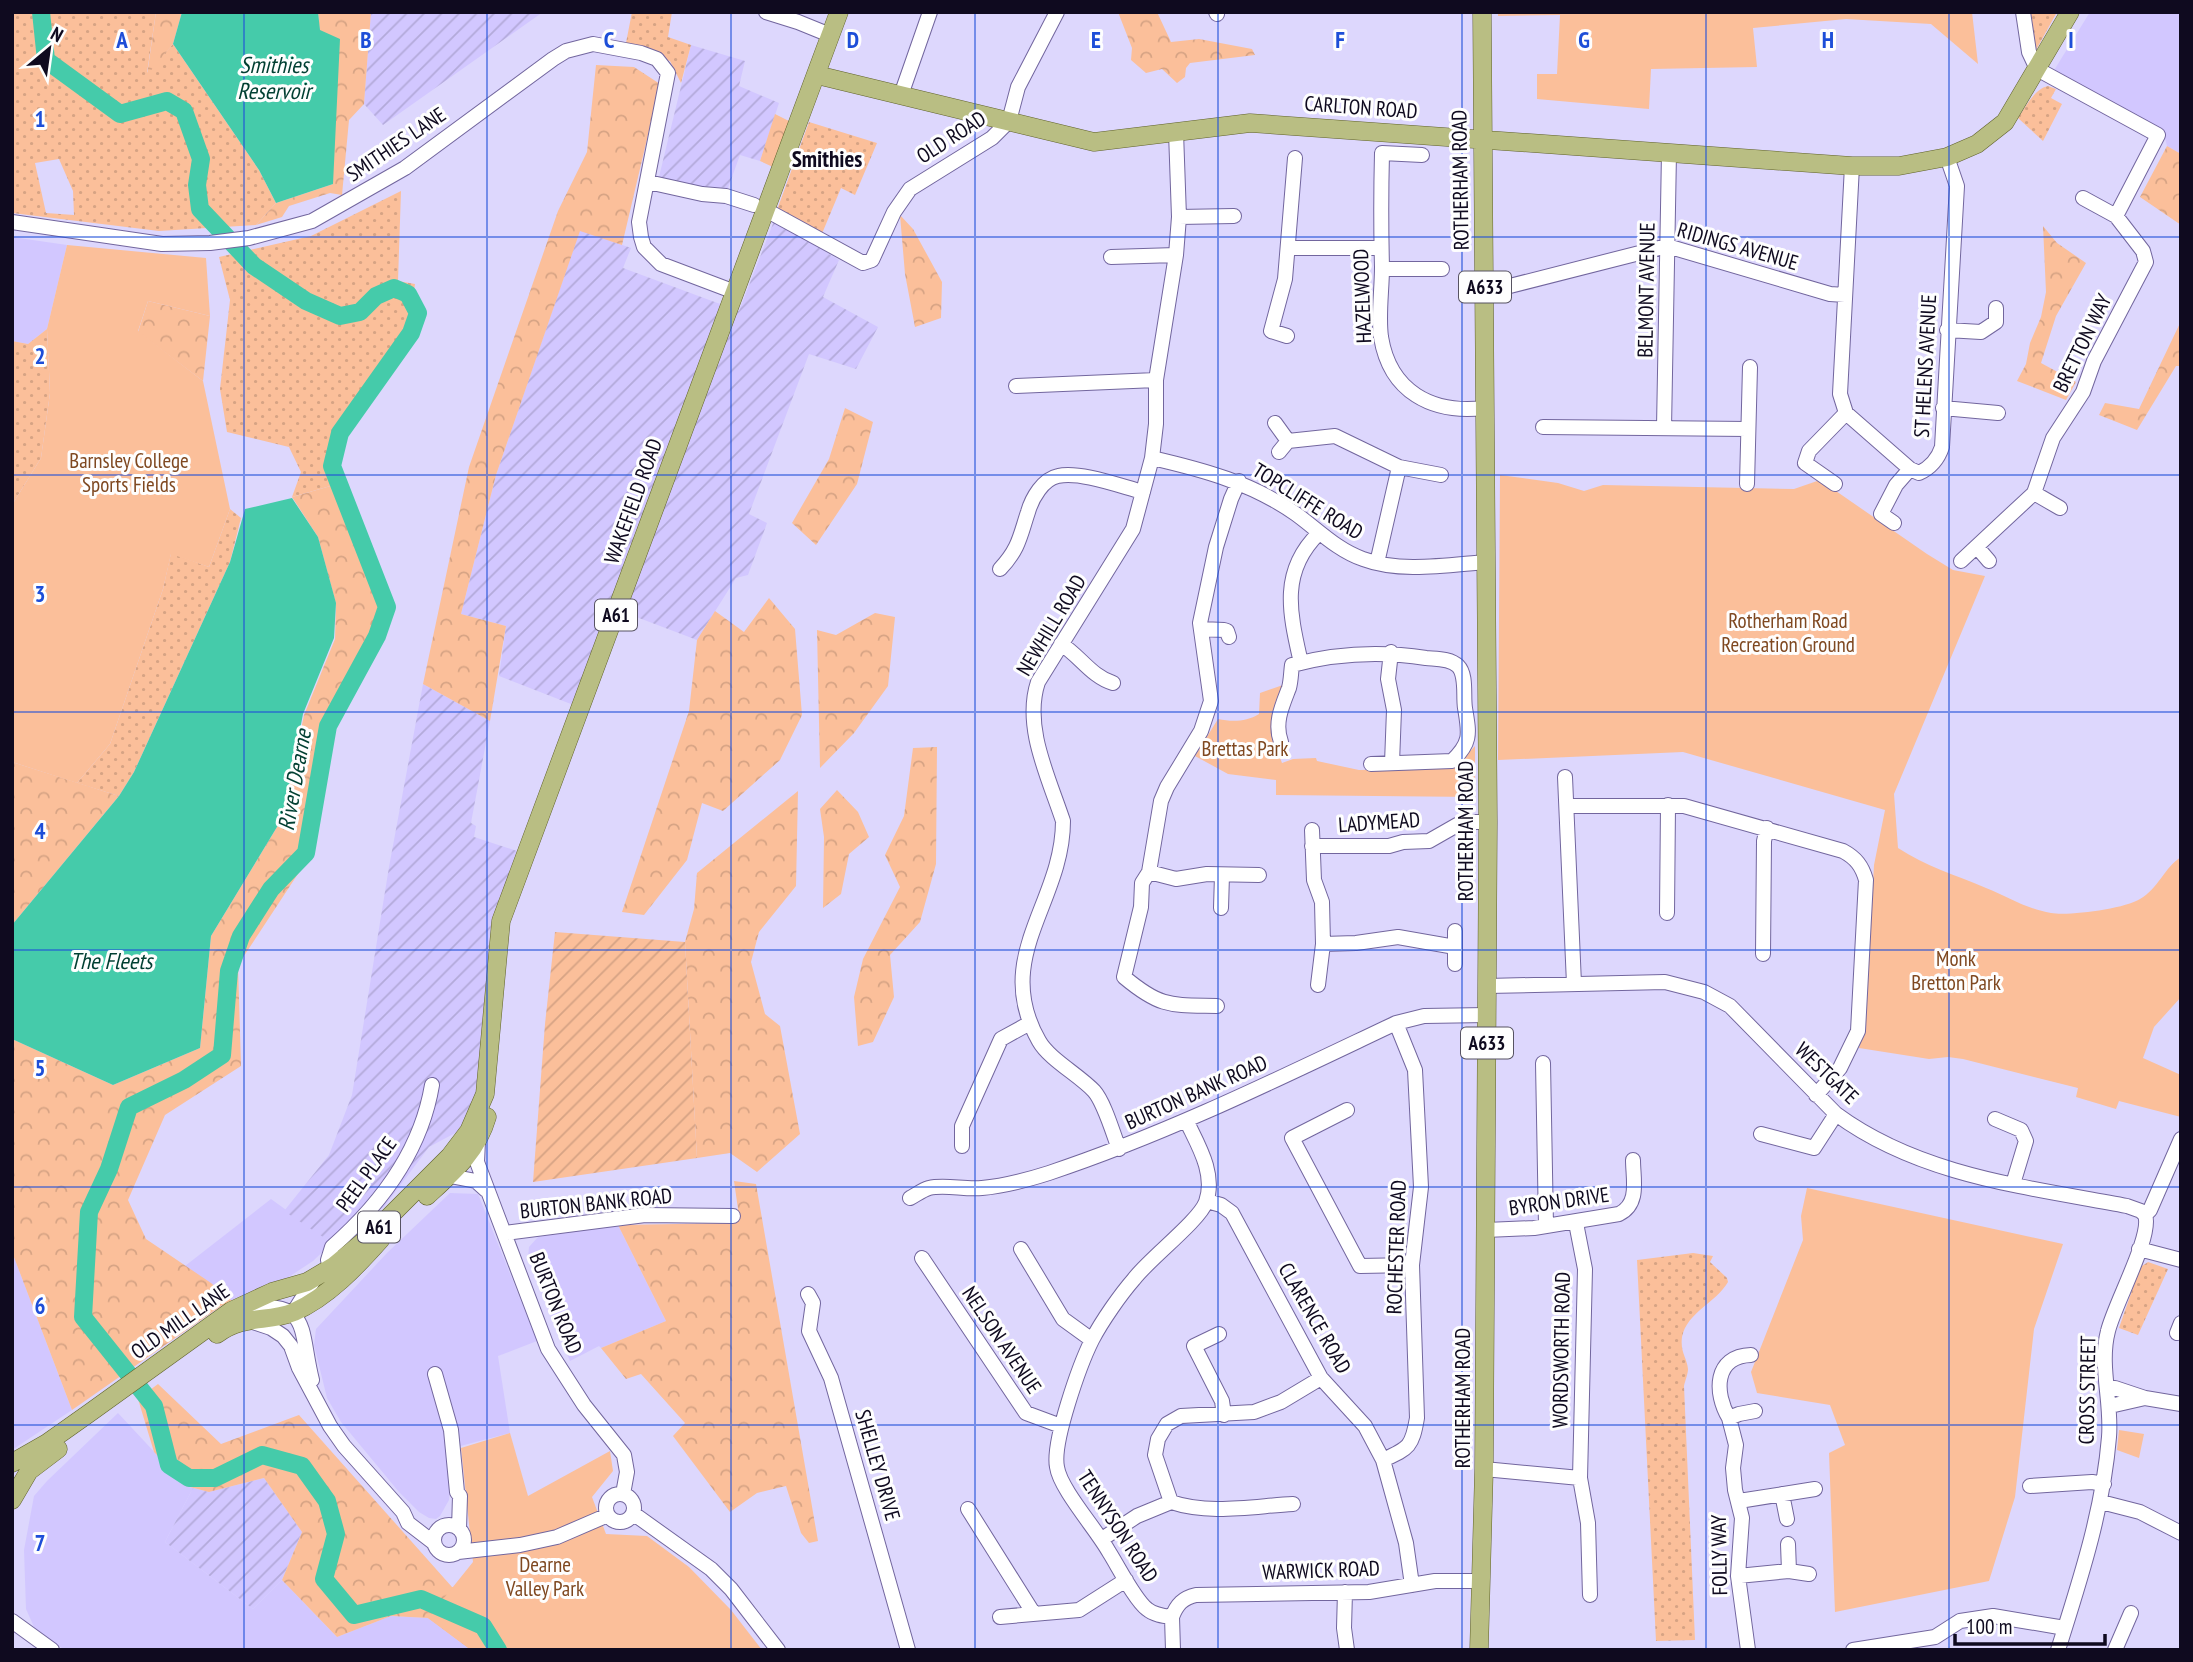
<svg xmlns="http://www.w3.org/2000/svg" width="2193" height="1662" font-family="'PT Sans Narrow',sans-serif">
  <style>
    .built { fill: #d2c7ff }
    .industrial { fill: url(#industrial-furrows) }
    .grass { fill: url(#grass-dots); fill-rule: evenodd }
    .forest { fill: url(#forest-crowns) }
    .park { fill: #fbbf9a }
    .garden { fill: url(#garden-furrows) }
    .water { fill: #45cbaa }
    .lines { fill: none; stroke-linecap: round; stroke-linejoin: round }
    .river { stroke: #45cbaa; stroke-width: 18 }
    .minor-casing { stroke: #72669e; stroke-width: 16 }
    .major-casing { stroke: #60622b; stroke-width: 19 }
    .minor { stroke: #fff; stroke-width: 14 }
    .major { stroke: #b9be83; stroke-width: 18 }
    .grid { fill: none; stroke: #1d4ed8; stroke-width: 2; stroke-opacity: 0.55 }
    .labels { text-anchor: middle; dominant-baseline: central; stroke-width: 6; stroke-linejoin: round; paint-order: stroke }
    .shield { fill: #fefefe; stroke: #575362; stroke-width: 2 }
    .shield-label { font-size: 19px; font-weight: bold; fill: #0f0a1f }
    .street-label { font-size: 21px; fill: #0f0a1f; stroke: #fefefe }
    .park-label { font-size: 21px; fill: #7f4820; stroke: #fefefe }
    .water-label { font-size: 23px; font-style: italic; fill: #013f32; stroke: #fefefe }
    .neighbourhood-label { font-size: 23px; font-weight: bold; fill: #0f0a1f; stroke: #fefefe }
    .grid-label { font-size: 23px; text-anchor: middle; font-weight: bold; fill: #1d4ed8; stroke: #fefefe; stroke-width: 6; stroke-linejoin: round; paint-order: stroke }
  </style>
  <defs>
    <pattern id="industrial-furrows" width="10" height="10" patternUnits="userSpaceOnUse" patternTransform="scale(1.75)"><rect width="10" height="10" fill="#d2c7ff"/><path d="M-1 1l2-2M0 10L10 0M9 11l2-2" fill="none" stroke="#b3aada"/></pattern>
    <pattern id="grass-dots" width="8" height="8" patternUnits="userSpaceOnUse" patternTransform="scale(1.75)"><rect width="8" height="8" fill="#fbbf9a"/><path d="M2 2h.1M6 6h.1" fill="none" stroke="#d6a384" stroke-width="1.8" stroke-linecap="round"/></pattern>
    <pattern id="forest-crowns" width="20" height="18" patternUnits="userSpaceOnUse" patternTransform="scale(1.75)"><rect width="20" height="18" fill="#fbbf9a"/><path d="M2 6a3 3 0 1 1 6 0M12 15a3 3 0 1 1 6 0" fill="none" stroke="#d6a384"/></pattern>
    <pattern id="garden-furrows" width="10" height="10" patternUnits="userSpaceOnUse" patternTransform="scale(1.75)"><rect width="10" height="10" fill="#fbbf9a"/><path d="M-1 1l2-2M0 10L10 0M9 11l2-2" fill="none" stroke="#d6a384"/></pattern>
  </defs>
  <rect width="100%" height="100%" fill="#ddd7fd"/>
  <path class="built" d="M2090,12H2181V154L2167,146L2163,130L2053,72Z
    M12,237L67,245L47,329L28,344L12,341Z
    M450,1193L478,1194L537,1341L498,1356L510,1433L449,1449L451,1474L449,1500L440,1516L436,1519L429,1518L419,1512L399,1492L341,1422L327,1398L314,1345L316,1329L387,1253Z
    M271,1199L332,1243L313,1261L269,1290L232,1301L185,1266Z
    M618,1225L666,1321L601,1348L599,1346L570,1361L528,1257L529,1247L538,1237Z
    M12,1252L72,1410L12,1450Z
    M118,1413L186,1486L193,1488L165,1542L253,1609L282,1580L337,1637L391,1616L428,1618L471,1650L63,1649L34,1627L26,1609L24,1550L34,1496L47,1481Z"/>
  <path class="industrial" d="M371,12H543L383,125L364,104Z
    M691,45L745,61L739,86L779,103L760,161L740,155L728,188L701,186L659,177Z
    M774,221L839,260L823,297L878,327L856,369L809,354L749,514L767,523L748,575L736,578L697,640L610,607L576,706L499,676L506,626L461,614L496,475L580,230L631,248L623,268L739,311Z
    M423,684L490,721L471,823L476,826L474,837L517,851L491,926L475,1106L459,1131L429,1147L384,1207L332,1243L284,1211L329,1155L352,1095L389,867Z
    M264,1478L302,1532L282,1580L253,1609L165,1542L193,1488L209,1492Z"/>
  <path class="grass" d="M12,12H156L147,73L173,44L259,170L276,203L256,225L159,231L12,213ZM59,159L73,191L74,215L46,213L35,163Z
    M632,12H672L668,37L691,45L681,83L670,61L625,48Z
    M2030,12H2057L2036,50Z
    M2048,86L2056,89L2051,98L2062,104L2043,141L2018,118C2026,107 2034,89 2048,86Z
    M809,122L877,143L855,195L841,188L821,236L777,210Z
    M401,191L398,281L415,284L409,323L326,464L334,485L292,497L301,472L289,447L227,432L220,389L230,300L219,257L311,236Z
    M47,329L50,393L41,458L12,505V341L28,344Z
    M230,509L241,518L230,562L134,772L119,796L77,783L110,744L163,589L171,553L209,567Z
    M1693,1253L1713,1256L1710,1262L1727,1278L1728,1282C1716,1303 1687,1312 1682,1337C1680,1352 1687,1358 1688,1369C1688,1374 1685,1381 1684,1386L1695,1640L1656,1641L1637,1260Z
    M2148,1262L2168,1269L2138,1335L2119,1328L2138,1273L2142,1266Z"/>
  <path class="forest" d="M156,12H182L173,44L147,75Z
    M318,12H371L364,104L349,120L342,195L330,193L289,206L282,217L256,225L276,203L333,184Z
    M1118,12H1157L1171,42L1199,39L1252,49L1255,55L1190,63L1186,68L1185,77L1177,83L1162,69L1146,73L1131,60L1132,48Z
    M596,65L634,67L660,84L622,245L580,231L496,475L461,614L506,626L490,721L423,684L469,467L558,211L587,152Z
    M775,114L789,121L773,167L760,161Z
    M2167,146L2181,154V225L2140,197Z
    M900,215L913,229L942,282L941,318L915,327L905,274Z
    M2043,226L2057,243L2086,263L2056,316L2041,363L2076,382L2066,400L2017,381L2026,364L2030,343L2041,317L2046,292Z
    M148,301L210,316L203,381L138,332Z
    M2181,321V366H2176L2137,430L2099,415L2105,403L2139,409Z
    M845,408L873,422L857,484L816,545L792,523L829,459Z
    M334,485L387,607L377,636L328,726L313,851L238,965L241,1066L165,1115L128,1200L146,1239L211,1283L232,1301L221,1306L72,1410L12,1252V1039L113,1085L200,1048L211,936L283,817L304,715L335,639L336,604L318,537L292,497Z
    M769,598L795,629L802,715L780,760L723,811L702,803L687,860L644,915L622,912L689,711L697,640L715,611L744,632Z
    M875,613L895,617L888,686L854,733L820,768L817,630L836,635Z
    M937,747L936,864L920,922L890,955L894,997L873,1042L858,1046L854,997L863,959L900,887L885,855L904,816L913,748Z
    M12,762L119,796L12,925Z
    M837,790L858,812L869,837L849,854L841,894L823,908L824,837L820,809Z
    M798,791L796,886L759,932L751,962L765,1014L780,1026L800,1134L757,1172L730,1153L697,1158L685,942L694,909L697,873Z
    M734,1181L756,1184L818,1541L809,1543L801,1533L786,1486L757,1493L730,1512L673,1436L685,1423L641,1374L626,1379L601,1348L666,1321L618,1225L734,1223L738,1209Z
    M158,1384L221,1444L299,1415L452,1587L490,1592L471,1650L428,1618L391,1616L337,1637L282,1580L302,1532L264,1478L209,1492L186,1486L154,1452L138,1399Z"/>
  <path class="park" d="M1498,12H1972L1978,64L1931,24L1846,19L1753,28L1757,67L1651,69L1649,109L1537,99V74H1557L1560,15L1498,16Z
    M67,245L206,258L210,316L148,301L138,331L203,381L230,509L209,567L171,554L163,589L110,744L77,783L12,762V505L41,458L50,393L47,329Z
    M1500,475L1558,483L1584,491L1603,485L1794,489L1820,480L1927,554L1953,570L1985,576L1894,794L1898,848C1925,866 1956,875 1986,888C2008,897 2027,909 2051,913C2069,916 2124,909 2140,899C2158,889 2164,868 2181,857V997L2154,1027L2143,1058L2181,1075V1117L2119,1101L2116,1109L2076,1097L2078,1088L1963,1059L1948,1057L1929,1059L1859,1048L1866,1019L1874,865L1885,810L1683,752L1498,760Z
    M1283,685C1267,715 1271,733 1282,763L1293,759L1316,758L1317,761L1359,770L1403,769L1461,761L1475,746V797L1276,795V780L1228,774L1195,756L1218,719C1232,722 1246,722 1259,714L1260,693Z
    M1807,1188L2063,1244L2034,1329L2015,1497L1989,1581L1835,1612L1829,1453L1845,1445L1830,1405L1757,1393L1751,1372L1803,1240L1801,1216Z
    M2119,1430L2144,1434L2139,1458L2117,1450Z
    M510,1433L528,1496L610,1451L613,1471L592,1497L606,1534L647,1536L689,1567L731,1610L762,1650H471L428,1618L473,1562L461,1448Z"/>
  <path class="garden" d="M555,932L685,942L697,1158L533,1182L545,1024Z"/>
  <path class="water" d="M182,12H318L320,30L340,39L333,184L276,203L259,170L173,44Z
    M292,498L318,537L336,603L334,638L303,714L283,817L211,936L200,1048L113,1085L12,1039V925L119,796L134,772L230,562L245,509Z"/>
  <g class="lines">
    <path class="river" d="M41,12L46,60L120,114L167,101L184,111L201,159L197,185L200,209L254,266L306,301L340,316L360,312L376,296L394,288L408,294L418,313L411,333L340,433L332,466L387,607L377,636L328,726L306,853L271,889L241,936L229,971L222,1055L184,1080L129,1107L109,1169L89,1212L83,1317L154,1406L169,1465L189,1478H215L262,1455L302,1466L327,1501L336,1534L324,1579L354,1615L421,1599L483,1626L498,1650"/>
    <defs>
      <path id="minor" d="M766,12L798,22L830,35
        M1216,12L1217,14
        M901,95L930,12
        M1422,155L1382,153C1381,191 1381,229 1382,267C1382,290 1378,315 1381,337C1390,392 1432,414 1484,408
        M1852,166L1840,394L1846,413L1910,469L1919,473C1930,468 1938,459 1942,447L1957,186L1947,157
        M648,182L702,194L726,196L754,205
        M2083,198L2116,216
        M766,210L863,263L872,260L894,212L910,189L992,138L1009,121L1018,87L1057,12
        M1179,217L1234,216
        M12,222L162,244L210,243L249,238L312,221L405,168L553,59L566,51L593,44L641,53L657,59L668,73L639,222L641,237L644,247L661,264L735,292
        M1289,248H1381
        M1111,257L1176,255
        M1382,269H1442
        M1498,289L1667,246L1830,294L1845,295
        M1947,330L1981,332L1996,322V308
        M1287,336L1271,331L1285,279L1295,158
        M1016,386L1156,380
        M1943,408L1998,413
        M1275,423L1288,441
        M1543,427L1748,429
        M1664,428L1669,153
        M1279,452L1288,441L1335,436L1399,467L1441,475
        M1152,458C1204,470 1252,483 1296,514C1318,530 1337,550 1363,559C1400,573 1447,565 1486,562
        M1747,484L1750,367
        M1835,484L1805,463L1809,451L1846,413
        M2034,493L2060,508
        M1894,523L1881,514L1896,485L1910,469
        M1977,547L1989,561
        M1961,561L2034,493L2053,438L2083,392L2094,361L2146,262L2143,251L2116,216L2158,135L2037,69L2029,52L2023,12
        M1377,563L1399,467
        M1000,569C1019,549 1020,536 1028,512C1032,498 1043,479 1058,476C1080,471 1120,486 1143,492
        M1201,629L1224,630L1227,631L1229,637
        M1061,644C1080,656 1092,677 1113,683
        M1391,652L1388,679L1394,710L1392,763
        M1301,663C1290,614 1279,572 1319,533
        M1281,742C1274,723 1282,706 1289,688C1291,681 1291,672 1292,665C1337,653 1381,651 1426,658C1436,659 1450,658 1458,666C1467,675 1463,696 1465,708C1469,733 1472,742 1452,761L1371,764
        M1565,777L1574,984
        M1567,806H1684L1843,851C1856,858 1862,866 1866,880L1858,1031L1840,1068L1816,1095
        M1312,830L1314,880L1322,902L1323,944L1318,985
        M1312,846H1389L1403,842L1429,841L1457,825L1469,822H1488
        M1149,872L1176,879L1207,874L1259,875
        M1221,908L1222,875
        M1667,913L1668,805
        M1455,931V964
        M1323,944L1356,943L1398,937L1455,947
        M1763,954L1764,841L1767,828
        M1487,986L1665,982L1704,992L1730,1006L1836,1114C1920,1176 2027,1187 2127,1206L2141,1211L2145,1215
        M1217,1006C1171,1005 1161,1008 1124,977L1141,907L1142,883L1149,872L1161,801L1167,787L1201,731L1211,701L1200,623L1216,547L1231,499L1239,481
        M1543,1063L1546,1226
        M1347,1110L1292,1138L1360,1266L1412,1265
        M1995,1119L2021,1130L2026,1141L2013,1184
        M1761,1134L1814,1148L1836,1114
        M478,1141L477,1162L548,1349L584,1405L624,1455L627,1472L623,1494
        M962,1146V1126L1001,1039L1030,1023
        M1119,1149C1113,1133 1104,1102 1094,1091C1079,1075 1049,1059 1039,1041C991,957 1063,903 1063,821C1049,778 1023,727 1038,682L1133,529L1152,458L1156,424V380L1176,255L1179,217L1176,132
        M450,1176L476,1181L486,1190
        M910,1198C916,1195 922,1190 929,1188C945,1184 965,1190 982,1188C1005,1186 1027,1180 1049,1173C1169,1133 1282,1077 1396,1023L1424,1016L1487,1015
        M1207,1201L1221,1205L1232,1213L1321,1378L1365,1426L1383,1460L1406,1543L1412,1585
        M2145,1215L2150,1210L2181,1139
        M1576,1223L1585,1269L1580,1478L1588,1523L1590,1595
        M1486,1230L1534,1228L1619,1214C1640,1204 1633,1179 1633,1160
        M505,1233L645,1215L733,1216
        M1021,1249L1063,1319L1092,1340
        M2139,1249L2181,1260
        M922,1258L1026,1413L1061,1426
        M341,1273L328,1260L332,1247C381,1204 421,1151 432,1085
        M808,1294L813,1303L809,1331L831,1378L908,1650
        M243,1309C312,1299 299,1329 312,1380
        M293,1313L315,1278
        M250,1321L271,1328L283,1336L291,1346L299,1368L330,1426L344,1446L403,1512L408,1523L434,1543
        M2177,1333L2181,1323
        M1219,1334L1194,1346L1222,1401L1224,1415
        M435,1374L451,1430L457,1492L460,1496L459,1529
        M2108,1388H2115L2145,1398L2181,1404
        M2110,1406L2145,1398
        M1729,1418C1714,1393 1714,1356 1751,1355
        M1383,1460C1409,1448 1412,1447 1417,1418L1412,1265L1421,1187L1415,1070L1396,1023
        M1484,1469L1580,1478
        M2030,1486L2092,1482L2104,1484
        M606 1508a14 14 0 1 1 28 0a14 14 0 1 1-28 0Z
        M1782,1494L1787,1519
        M1739,1501L1815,1489
        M1171,1502C1209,1515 1254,1506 1293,1504
        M2101,1502L2140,1512L2181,1533
        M968,1509L1034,1614
        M634,1514L711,1569L731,1589L778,1650
        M434 1540a15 15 0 1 1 30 0a15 15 0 1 1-30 0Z
        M1102,1539L1137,1516L1171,1502L1155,1455L1158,1439L1167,1424L1181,1416L1254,1412L1281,1402L1321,1378
        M1788,1544L1789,1571
        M458,1552L520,1545L557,1537L608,1515
        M1738,1576L1789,1571L1809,1574
        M1345,1592L1344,1628L1347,1650
        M1000,1617L1079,1610L1126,1580
        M1172,1617C1177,1604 1183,1598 1196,1595L1369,1592L1435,1581H1481
        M12,1621L52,1650
        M1173,1650L1172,1617C1164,1616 1154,1615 1147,1609C1135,1600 1118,1566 1109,1552C1097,1530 1060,1489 1057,1467C1052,1442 1080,1364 1092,1340C1102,1321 1120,1295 1134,1279C1149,1259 1199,1221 1206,1202C1216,1174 1198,1145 1187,1122
        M1748,1650L1738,1576L1742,1518L1735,1490L1733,1468L1736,1445L1729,1418L1739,1414L1755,1411
        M1853,1650L1935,1637L1960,1621L1993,1616L2065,1628
        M2058,1650C2080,1580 2103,1511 2109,1437C2112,1402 2099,1365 2108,1331C2114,1305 2153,1235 2145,1215
        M2115,1650L2131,1613"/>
      <path id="major" d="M817,75L1094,142L1250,123L1852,166H1899L1947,157L1977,144L2005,122L2070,12
        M427,1196C453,1172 477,1152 487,1117
        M217,1334C244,1314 267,1323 294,1312C328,1297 357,1266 381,1239
        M12,1463L47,1443L88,1414L231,1311L272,1292L307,1282L334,1266L369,1237L450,1156L469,1131L485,1094L501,921L839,12
        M12,1500L29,1471L58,1449
        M1479,1650L1484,1469L1488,822L1482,12"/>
    </defs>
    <use href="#minor" class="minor-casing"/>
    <use href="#major" class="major-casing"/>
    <use href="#minor" class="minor"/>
    <use href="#major" class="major"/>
  </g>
  <path class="grid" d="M244,12V1650M487,12V1650M731,12V1650M975,12V1650M1218,12V1650M1462,12V1650M1706,12V1650M1949,12V1650M12,237H2181M12,475H2181M12,712H2181M12,950H2181M12,1187H2181M12,1425H2181"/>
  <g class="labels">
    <g class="shield">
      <rect x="1459" y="271.5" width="52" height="31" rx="5"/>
      <rect x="595" y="599.5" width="42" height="31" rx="5"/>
      <rect x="1461" y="1027.5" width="52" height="31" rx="5"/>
      <rect x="358" y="1211.5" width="42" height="31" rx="5"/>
    </g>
    <g class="shield-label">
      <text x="1485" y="287">A633</text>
      <text x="616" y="615">A61</text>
      <text x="1487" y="1043">A633</text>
      <text x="379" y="1227">A61</text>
    </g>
    <g class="street-label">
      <text transform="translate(1361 107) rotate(4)">CARLTON ROAD</text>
      <text transform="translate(951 137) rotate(-33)">OLD ROAD</text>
      <text transform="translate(396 144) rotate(-34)">SMITHIES LANE</text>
      <text transform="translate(1460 180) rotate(-91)">ROTHERHAM ROAD</text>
      <text transform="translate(1738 246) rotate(16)">RIDINGS AVENUE</text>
      <text transform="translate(1646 290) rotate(-89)">BELMONT AVENUE</text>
      <text transform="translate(1362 296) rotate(-92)">HAZELWOOD</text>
      <text transform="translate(2082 343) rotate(-64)">BRETTON WAY</text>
      <text transform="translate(1925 366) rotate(-87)">ST HELENS AVENUE</text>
      <text transform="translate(633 501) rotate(-70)">WAKEFIELD ROAD</text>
      <text transform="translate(1308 501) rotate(32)">TOPCLIFFE ROAD</text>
      <text transform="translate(1051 625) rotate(-59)">NEWHILL ROAD</text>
      <text transform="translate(1379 822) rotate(-4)">LADYMEAD</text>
      <text transform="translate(1465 831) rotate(-90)">ROTHERHAM ROAD</text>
      <text transform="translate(1827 1073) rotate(44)">WESTGATE</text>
      <text transform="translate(1196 1092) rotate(-24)">BURTON BANK ROAD</text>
      <text transform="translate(366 1174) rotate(-54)">PEEL PLACE</text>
      <text transform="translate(1559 1201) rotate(-8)">BYRON DRIVE</text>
      <text transform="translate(596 1203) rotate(-6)">BURTON BANK ROAD</text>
      <text transform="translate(1396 1247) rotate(-88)">ROCHESTER ROAD</text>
      <text transform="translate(556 1303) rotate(68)">BURTON ROAD</text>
      <text transform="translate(1315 1318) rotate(60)">CLARENCE ROAD</text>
      <text transform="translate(180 1321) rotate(-35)">OLD MILL LANE</text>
      <text transform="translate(1002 1340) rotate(56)">NELSON AVENUE</text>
      <text transform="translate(1561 1350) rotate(-89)">WORDSWORTH ROAD</text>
      <text transform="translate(2087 1390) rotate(-89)">CROSS STREET</text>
      <text transform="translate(1462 1398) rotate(-90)">ROTHERHAM ROAD</text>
      <text transform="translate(878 1465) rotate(74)">SHELLEY DRIVE</text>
      <text transform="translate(1118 1526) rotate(57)">TENNYSON ROAD</text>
      <text transform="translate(1719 1555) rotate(-91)">FOLLY WAY</text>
      <text transform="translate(1321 1570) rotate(-2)">WARWICK ROAD</text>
    </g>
    <g class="park-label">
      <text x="129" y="460">Barnsley College<tspan x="129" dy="24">Sports Fields</tspan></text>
      <text x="1788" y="620">Rotherham Road<tspan x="1788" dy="24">Recreation Ground</tspan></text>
      <text x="1245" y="748">Brettas Park</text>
      <text x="1956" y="958">Monk<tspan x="1956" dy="24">Bretton Park</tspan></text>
      <text x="545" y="1564">Dearne<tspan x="545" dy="24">Valley Park</tspan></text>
    </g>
    <g class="water-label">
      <text x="274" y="64">Smithies<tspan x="274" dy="26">Reservoir</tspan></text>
      <text transform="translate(294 780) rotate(-80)">River Dearne</text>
      <text x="111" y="960">The Fleets</text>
    </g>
    <g class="neighbourhood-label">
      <text x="827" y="158">Smithies</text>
    </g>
  </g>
  <g class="grid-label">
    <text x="122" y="48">A</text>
    <text x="366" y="48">B</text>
    <text x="609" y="48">C</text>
    <text x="853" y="48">D</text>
    <text x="1096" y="48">E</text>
    <text x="1340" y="48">F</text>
    <text x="1584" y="48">G</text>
    <text x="1828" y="48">H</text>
    <text x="2071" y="48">I</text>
    <text x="40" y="127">1</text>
    <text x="40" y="364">2</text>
    <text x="40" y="602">3</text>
    <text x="40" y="839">4</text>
    <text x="40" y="1076">5</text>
    <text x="40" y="1314">6</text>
    <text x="40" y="1551">7</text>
  </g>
  <rect width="2193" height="1662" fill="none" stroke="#0f0a1f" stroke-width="28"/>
  <g transform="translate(49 49) rotate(29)" stroke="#fefefe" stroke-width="5" paint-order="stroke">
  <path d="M0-5L12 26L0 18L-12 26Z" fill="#0f0a1f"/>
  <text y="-10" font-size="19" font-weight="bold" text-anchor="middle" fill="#0f0a1f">N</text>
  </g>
  <path d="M1955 1634v10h150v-10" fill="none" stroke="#0f0a1f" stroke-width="3.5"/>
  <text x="1966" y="1634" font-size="21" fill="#0f0a1f" stroke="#fefefe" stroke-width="5" paint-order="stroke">100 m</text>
</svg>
